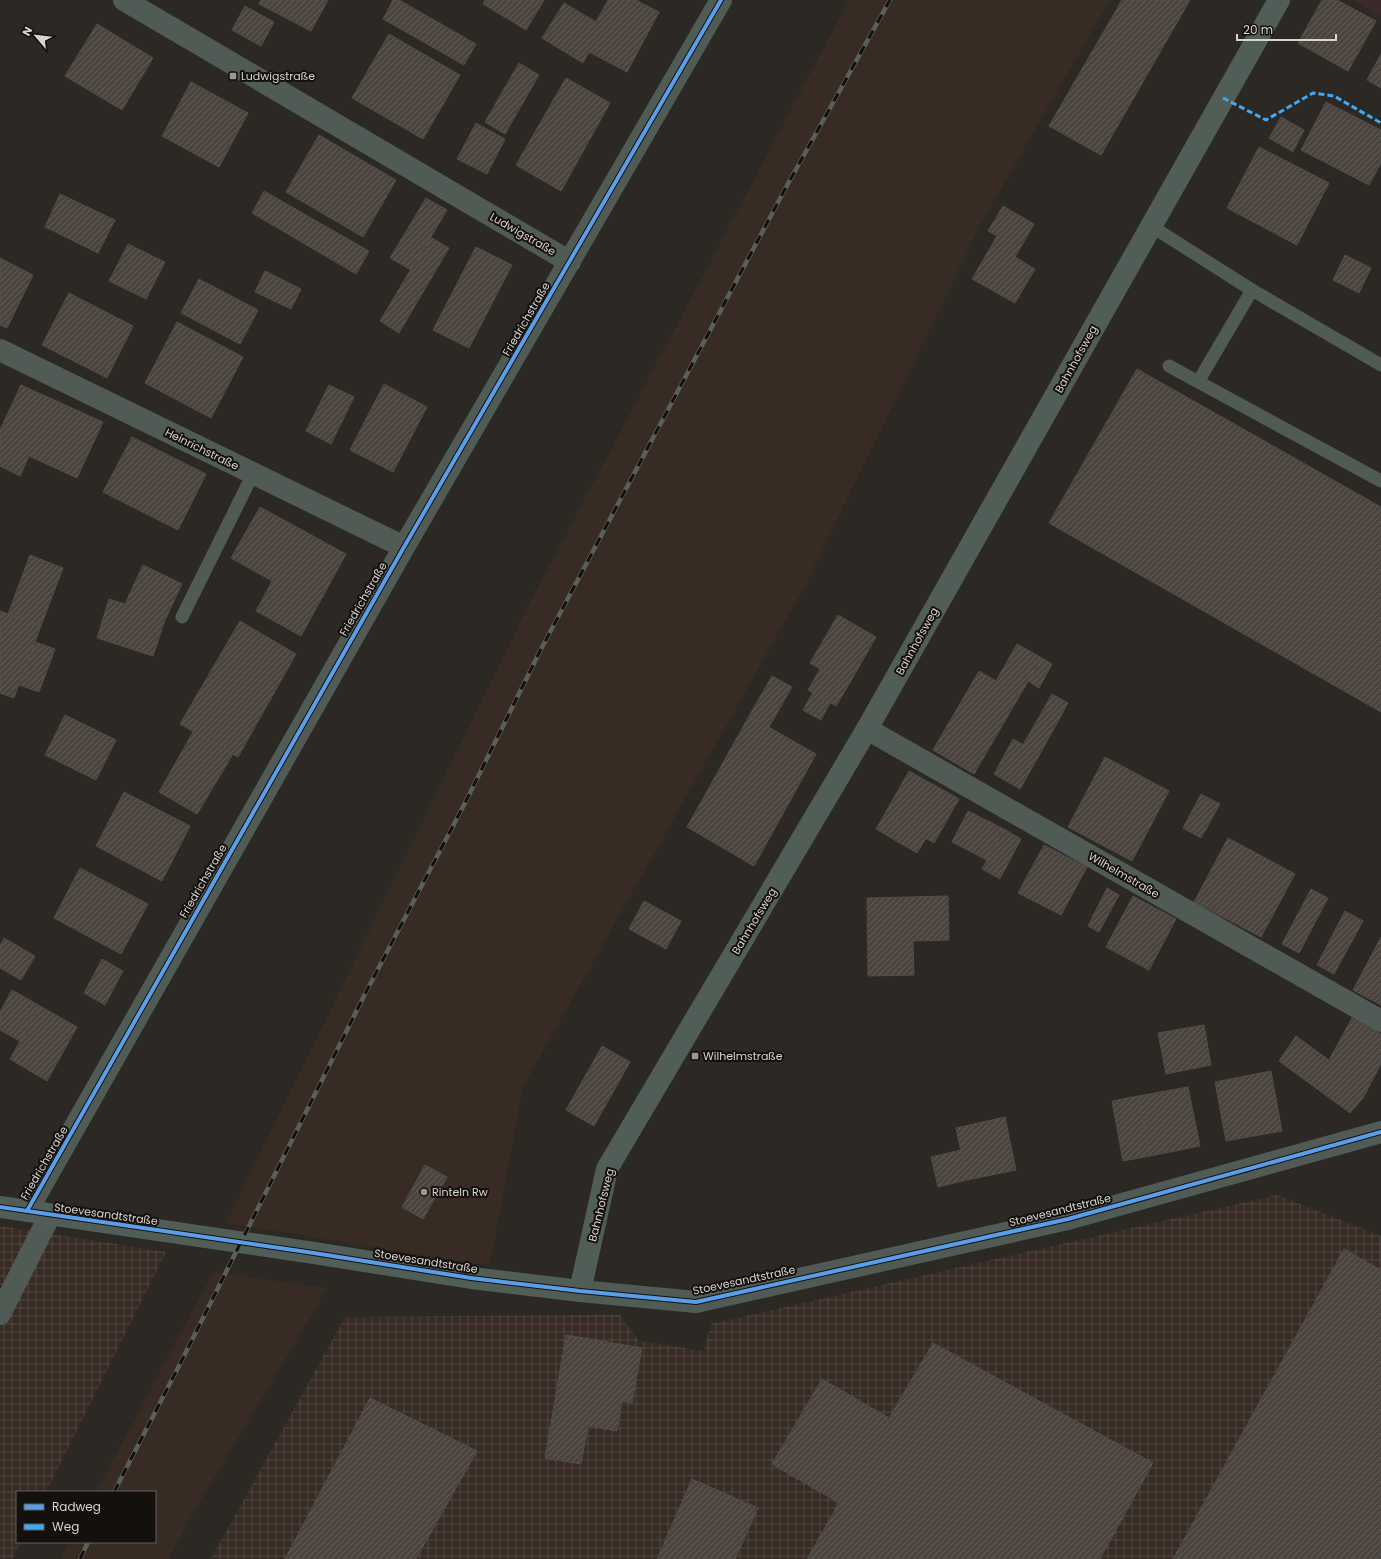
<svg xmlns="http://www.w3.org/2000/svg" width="1381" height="1559" font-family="Poppins,sans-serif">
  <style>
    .built { fill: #372b23 }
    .industrial { fill: url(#industrial-grid) }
    .education { fill: #3c2a2a }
    .building { fill: url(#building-hatch); stroke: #504c49 }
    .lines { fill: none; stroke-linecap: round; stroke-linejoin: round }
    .lane { stroke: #515b56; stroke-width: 13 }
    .street { stroke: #515b56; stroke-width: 22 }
    .secondary { stroke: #515e57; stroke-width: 22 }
    .rail-casing { stroke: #5a5f5a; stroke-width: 4.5 }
    .rail { stroke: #14100e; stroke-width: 3; stroke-dasharray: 9; stroke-linecap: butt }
    .quiet { stroke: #3fa9f5; stroke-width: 3; stroke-dasharray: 6 3; stroke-linecap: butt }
    .cycleway-casing { stroke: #14100e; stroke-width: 6 }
    .cycleway { stroke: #5a9eea; stroke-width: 4 }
    .poi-dot { fill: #9d9894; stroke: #14100e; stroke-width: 1.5 }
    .labels { text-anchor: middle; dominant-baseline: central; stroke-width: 4; stroke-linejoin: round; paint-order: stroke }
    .poi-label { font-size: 11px; fill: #dad4d1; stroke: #14100e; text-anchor: start }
    .street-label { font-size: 11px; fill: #dad4d1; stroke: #14100e }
  </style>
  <defs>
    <pattern id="industrial-grid" width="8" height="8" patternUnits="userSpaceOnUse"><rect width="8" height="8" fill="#372b23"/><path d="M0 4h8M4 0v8" fill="none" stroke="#534942"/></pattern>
    <pattern id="building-hatch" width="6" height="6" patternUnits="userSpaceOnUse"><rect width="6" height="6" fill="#4b443e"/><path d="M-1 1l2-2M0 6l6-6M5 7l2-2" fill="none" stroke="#645e59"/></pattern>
  </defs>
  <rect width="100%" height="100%" fill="#2c2824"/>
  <path class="built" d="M849,0H1110L981,224L806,584L523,1087L490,1266L226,1223L527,608Z
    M213,1272L328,1288L192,1515L169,1559H60L69,1542H155V1492H96Z"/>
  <path class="industrial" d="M1277,1195L1381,1236V1559H211L345,1317L620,1315L639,1341L704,1351L711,1324Z
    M0,1226L166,1252L46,1492H17V1542H21L12,1559H0Z"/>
  <path class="education" d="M1352,0H1381V16Z"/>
  <path class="building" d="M261,0H328L311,31L259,4Z
    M393,0H399L476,44L464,65L383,19Z
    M485,0H544L526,30L483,4Z
    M608,0H636L659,12L627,72L589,52L583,63L542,38L564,3L596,22Z
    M1122,0H1190L1101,155L1049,126Z
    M1322,0H1337L1376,21L1348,71L1298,43Z
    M245,6L274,22L261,46L232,30Z
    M97,24L153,58L122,110L65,76Z
    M389,34L460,75L423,139L352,98Z
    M1381,54V88L1367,80Z
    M519,63L539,75L505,134L485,122Z
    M566,78L610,103L561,191L516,165Z
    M191,82L248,113L219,167L162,136Z
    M1326,102L1381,130V163L1369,185L1301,150Z
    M1281,117L1304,130L1293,152L1269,138Z
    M476,123L505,139L487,174L457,159Z
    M319,135L396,180L363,237L286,192Z
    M1259,147L1329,183L1297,245L1227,208Z
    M264,191L369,251L356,274L252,213Z
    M60,194L115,220L98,253L45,227Z
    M426,198L447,210L411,270L390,258Z
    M1003,206L1034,224L1015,257L1035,269L1015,303L972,279L997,236L988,231Z
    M430,237L449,248L399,333L380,321Z
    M128,244L165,262L146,299L109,281Z
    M476,247L512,265L469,348L433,330Z
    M1345,255L1371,268L1359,293L1333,280Z
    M0,258L33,275L7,328L0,325Z
    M265,271L301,289L291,309L255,292Z
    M199,279L258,310L240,344L181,313Z
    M69,293L133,326L107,378L42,345Z
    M177,322L243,357L211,418L145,383Z
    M1137,369L1381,507V712L1049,523Z
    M384,384L427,407L393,472L350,450Z
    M21,385L103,422L77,478L29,456L20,476L0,466V430Z
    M329,385L354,397L331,444L306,431Z
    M132,437L206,474L178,530L103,492Z
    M260,507L346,554L301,636L256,611L272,581L231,558Z
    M30,555L63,568L41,626L8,614Z
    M143,565L182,584L165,620L153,656L97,638L109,599L125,604Z
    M0,611L41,626L14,698L0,693Z
    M838,615L876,637L848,686L810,663Z
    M240,621L296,654L238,757L180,724Z
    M35,642L55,649L39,692L19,685Z
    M1017,644L1042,658L1020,695L996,681Z
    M1042,658L1052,664L1039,688L1028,681Z
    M820,669L848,686L836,706L808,690Z
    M979,671L1020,695L974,774L933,750Z
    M772,676L792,687L769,727L749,716Z
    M813,692L830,703L821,720L803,710Z
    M1052,694L1068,703L1040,754L1023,745Z
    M65,715L116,740L96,780L45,755Z
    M749,716L816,754L754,866L687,827Z
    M193,732L233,754L197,814L159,792Z
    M1013,739L1040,754L1020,789L994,774Z
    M1105,757L1169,791L1132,861L1068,827Z
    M909,771L959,799L934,843L884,815Z
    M124,792L190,826L162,881L96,846Z
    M1201,794L1220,804L1201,838L1183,828Z
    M968,811L1004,829L987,860L952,842Z
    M884,815L926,838L917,853L876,829Z
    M1004,829L1021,839L1000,879L982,869Z
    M1228,838L1295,874L1261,937L1194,902Z
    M1044,845L1087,867L1061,915L1018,893Z
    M80,868L148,904L121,954L54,918Z
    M1107,888L1119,895L1099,932L1088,926Z
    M1311,889L1328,898L1299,953L1282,944Z
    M948,896L949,940L913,941L914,975L868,976L867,898Z
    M1133,896L1176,919L1149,970L1106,947Z
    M644,901L681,921L666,949L629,929Z
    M1345,911L1363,921L1334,974L1317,965Z
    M1381,937V1005L1353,990Z
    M4,938L35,956L21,980L0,968V946Z
    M102,959L123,971L105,1005L84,993Z
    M12,990L40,1006L20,1041L0,1030V1012Z
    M40,1006L77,1027L47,1081L10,1059Z
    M1352,1018L1381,1034V1064L1363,1098L1350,1113L1279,1061L1296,1036L1329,1060Z
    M1204,1025L1211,1065L1166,1074L1158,1033Z
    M602,1046L630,1062L594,1126L566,1110Z
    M1271,1071L1282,1131L1226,1141L1215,1082Z
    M1188,1087L1200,1146L1150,1156L1138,1096Z
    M1138,1096L1150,1156L1123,1161L1112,1101Z
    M1005,1117L1016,1170L967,1180L956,1128Z
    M961,1150L967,1180L938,1187L931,1157Z
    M425,1165L447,1177L423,1219L402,1207Z
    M1344,1249L1381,1270V1559H1173Z
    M566,1335L642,1348L632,1403L622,1401L617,1431L588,1426L581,1464L545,1458Z
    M933,1343L1153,1463L1100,1559H807L839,1503L772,1464L822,1379L889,1418Z
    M370,1398L477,1451L416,1559H285Z
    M692,1479L758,1508L735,1559H657Z"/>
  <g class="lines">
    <path class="lane" d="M1151,226L1252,290
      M1169,366L1381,481
      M1198,382L1252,290L1381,365
      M182,617L253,474"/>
    <path class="street" d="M124,0L570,262
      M0,350L404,547
      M867,729L1381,1021
      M27,1211L404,547L721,0
      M580,1291L696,1302L1068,1219L1381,1132
      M0,1314L50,1215"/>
    <path class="secondary" d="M0,1207L314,1253L471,1278L580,1291L607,1169L867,729L1279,0"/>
    <defs>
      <path id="rail" d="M114,1492L182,1360L366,992L465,803L540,651L784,191L890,0
        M80,1559L88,1542"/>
    </defs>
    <use href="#rail" class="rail-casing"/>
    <use href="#rail" class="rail"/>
    <path class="quiet" d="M1223,98L1266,120L1313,93L1334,96L1381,123"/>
    <defs>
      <path id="cycleway" d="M0,1207L314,1253L471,1278L580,1291L696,1302L1068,1219L1381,1132
        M27,1211L404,547L721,0"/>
    </defs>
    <use href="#cycleway" class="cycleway-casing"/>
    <use href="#cycleway" class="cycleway"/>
  </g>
  <g class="poi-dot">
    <rect x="229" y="72" width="8" height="8" rx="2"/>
    <rect x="691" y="1052" width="8" height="8" rx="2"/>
    <circle cx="424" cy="1192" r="4"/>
  </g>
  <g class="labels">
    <g class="poi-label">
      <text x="241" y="76">Ludwigstraße</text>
      <text x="703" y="1056">Wilhelmstraße</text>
      <text x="432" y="1192">Rinteln Rw</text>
    </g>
    <g class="street-label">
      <text transform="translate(523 234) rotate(30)">Ludwigstraße</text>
      <text transform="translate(526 319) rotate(-60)">Friedrichstraße</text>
      <text transform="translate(1076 359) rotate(-61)">Bahnhofsweg</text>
      <text transform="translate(202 449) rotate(26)">Heinrichstraße</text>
      <text transform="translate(363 599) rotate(-60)">Friedrichstraße</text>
      <text transform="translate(917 641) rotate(-61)">Bahnhofsweg</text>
      <text transform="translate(1124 875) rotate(30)">Wilhelmstraße</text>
      <text transform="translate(203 881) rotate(-60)">Friedrichstraße</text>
      <text transform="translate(754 921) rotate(-59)">Bahnhofsweg</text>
      <text transform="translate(44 1163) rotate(-60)">Friedrichstraße</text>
      <text transform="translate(601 1205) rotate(-76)">Bahnhofsweg</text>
      <text transform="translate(1060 1210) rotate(-14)">Stoevesandtstraße</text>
      <text transform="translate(106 1214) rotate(8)">Stoevesandtstraße</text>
      <text transform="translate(426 1261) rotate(9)">Stoevesandtstraße</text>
      <text transform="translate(744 1280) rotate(-12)">Stoevesandtstraße</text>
    </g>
  </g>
  <rect x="16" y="1491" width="140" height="52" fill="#14100e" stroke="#635e5c"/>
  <rect x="24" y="1504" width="20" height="6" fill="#5a9eea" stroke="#635e5c"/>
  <text x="52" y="1511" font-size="12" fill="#dad4d1">Radweg</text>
  <rect x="24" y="1524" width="20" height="6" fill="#3fa9f5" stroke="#635e5c"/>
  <text x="52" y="1531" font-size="12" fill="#dad4d1">Weg</text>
  <g transform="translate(36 36) rotate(298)" stroke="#14100e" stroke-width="3" paint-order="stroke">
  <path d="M0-3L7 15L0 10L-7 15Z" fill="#dad4d1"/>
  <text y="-6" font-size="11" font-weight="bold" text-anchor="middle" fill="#dad4d1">N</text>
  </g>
  <path d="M1237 34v6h99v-6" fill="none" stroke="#dad4d1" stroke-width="2"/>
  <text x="1243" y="34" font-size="12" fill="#dad4d1" stroke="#14100e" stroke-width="3" paint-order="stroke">20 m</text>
</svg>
